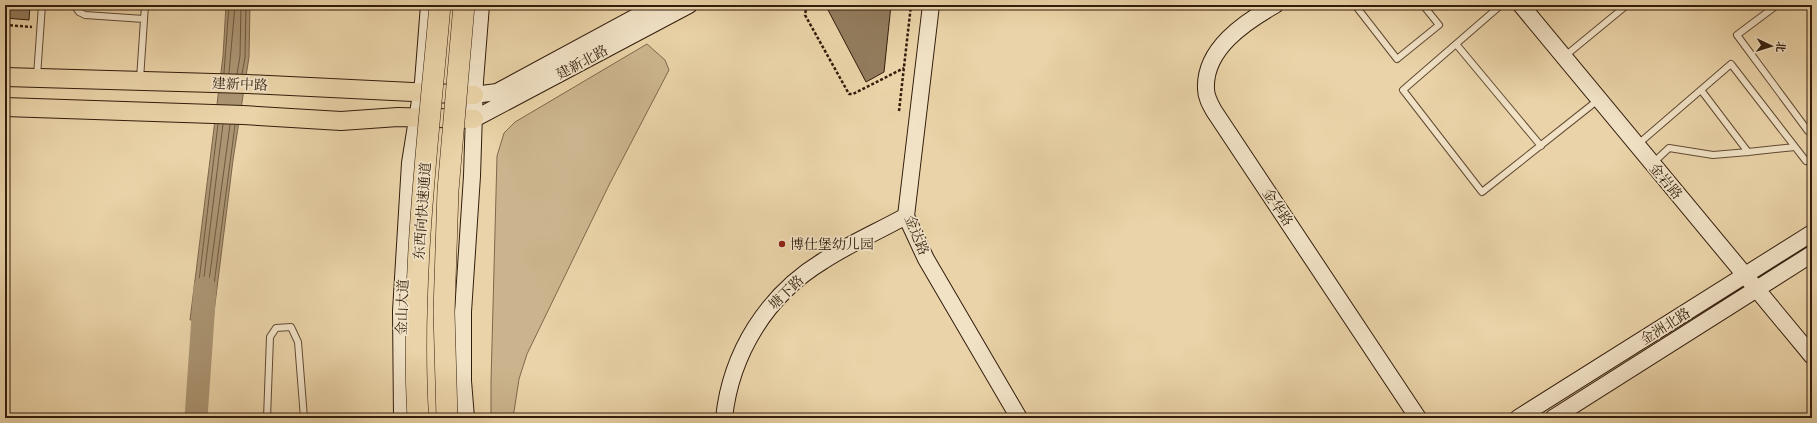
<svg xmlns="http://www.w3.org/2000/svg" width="1817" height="423" font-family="'EB Garamond','Noto Serif SC',serif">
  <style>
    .green { fill: #cbb48d; stroke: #7e684c }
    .water { fill: #ab9573; stroke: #7b654a }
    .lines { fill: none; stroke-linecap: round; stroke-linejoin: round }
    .shore { stroke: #6e5940; stroke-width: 1 }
    .river { stroke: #ab9573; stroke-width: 23 }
    .building { fill: #927c5d; stroke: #321d0c }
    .lane-casing { stroke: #604a33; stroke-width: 8 }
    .secondary-casing { stroke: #321d0c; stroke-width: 18 }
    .primary-casing { stroke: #321d0c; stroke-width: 20 }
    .path { stroke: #321d0c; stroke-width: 2.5; stroke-dasharray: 3 2; stroke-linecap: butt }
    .lane { stroke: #f1e2c6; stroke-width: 6 }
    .secondary { stroke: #f1e2c6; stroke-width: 16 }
    .primary { stroke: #ead3a8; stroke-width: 18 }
    .highway-bridge-casing { stroke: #321d0c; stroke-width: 22; stroke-linecap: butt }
    .highway-bridge { stroke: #ead3a8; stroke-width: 21 }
    .poi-dot { fill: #8f2418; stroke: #f1e2c6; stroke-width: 1.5 }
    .labels { text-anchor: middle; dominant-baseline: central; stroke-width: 3.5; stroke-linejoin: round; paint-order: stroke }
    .street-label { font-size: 14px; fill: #321d0c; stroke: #f1e2c6 }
    .poi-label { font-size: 14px; fill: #321d0c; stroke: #f1e2c6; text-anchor: start }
  </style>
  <rect width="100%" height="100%" fill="#ead3a8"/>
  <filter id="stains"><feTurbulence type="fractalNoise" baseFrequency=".005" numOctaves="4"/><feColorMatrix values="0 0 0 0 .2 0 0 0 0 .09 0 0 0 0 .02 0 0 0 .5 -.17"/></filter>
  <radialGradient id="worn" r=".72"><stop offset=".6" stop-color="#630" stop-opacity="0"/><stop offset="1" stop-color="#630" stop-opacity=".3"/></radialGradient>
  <path class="green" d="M647,44L665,60L669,70L609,185L527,354L519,379L513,418H491V382L497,156L504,133L515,122Z"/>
  <path class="water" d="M226,5H250L249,57L233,160L213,320H190L223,56Z"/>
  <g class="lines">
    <path class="shore" d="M224,73L229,5
      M229,73L235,5
      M237,74L240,56L241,5
      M242,74L245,57L246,5
      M218,124L195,314L196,316H208L210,315L235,125
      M223,124L200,309L202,311L205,310L230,125"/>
    <path class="river" d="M196,418L205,288"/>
  </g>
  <path class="building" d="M5,5H30L29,20L5,18Z
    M837,5H891L884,72L866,82L828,10Z"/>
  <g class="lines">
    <defs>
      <path id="lane" d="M74,5L79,12L85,15L144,19
        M1355,5L1397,59L1439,25L1423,5
        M1501,5L1403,90L1482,192L1598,100
        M1777,5L1737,35L1808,131L1812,129
        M1456,44L1541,146
        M1565,56L1627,5
        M37,76L42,5
        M140,79L145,5
        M1701,90L1748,152
        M1637,145L1731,64L1806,161
        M1653,163L1669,148L1713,155L1748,152L1795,147
        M267,418L270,337L276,328L291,327L298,342L304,418"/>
      <path id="secondary" d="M931,5L906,216L926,259L1019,418
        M1275,5C1245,22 1204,49 1206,89C1206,97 1210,104 1214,111L1418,418
        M1521,5L1812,356
        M474,95L497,92L658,5
        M474,119L689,5
        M402,418L401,311L410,163L423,82L429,5
        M466,418L463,381V312L472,176L475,81L481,5
        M724,418C731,353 767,295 823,261C849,244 879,231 906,216
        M1518,418L1812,233
        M1553,418L1812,254"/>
      <path id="primary" d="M5,77L248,84L474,95
        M5,107L243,115L341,121L398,117L474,119"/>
    </defs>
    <use href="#lane" class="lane-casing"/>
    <use href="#secondary" class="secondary-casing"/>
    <use href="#primary" class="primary-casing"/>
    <path class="path" d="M814,5L806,9L805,15L849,94H853L904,68
      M5,25L32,27
      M899,111L911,5"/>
    <use href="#lane" class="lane"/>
    <use href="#secondary" class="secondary"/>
    <use href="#primary" class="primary"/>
    <defs>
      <path id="highway-bridge" d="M418,418C410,280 428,142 440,5
        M447,418L444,312L448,190L464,5"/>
    </defs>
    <use href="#highway-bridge" class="highway-bridge-casing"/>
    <use href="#highway-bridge" class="highway-bridge"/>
  </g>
  <circle class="poi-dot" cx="782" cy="244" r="4"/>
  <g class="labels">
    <g class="street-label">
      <text transform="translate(582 62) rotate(-28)">建新北路</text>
      <text transform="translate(240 84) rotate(2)">建新中路</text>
      <text transform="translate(1666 181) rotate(50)">金岩路</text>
      <text transform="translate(1278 207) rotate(56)">金华路</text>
      <text transform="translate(422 211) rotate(-86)">东西向快速通道</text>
      <text transform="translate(917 235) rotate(68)">金达路</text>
      <text transform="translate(786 292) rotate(-44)">塘下路</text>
      <text transform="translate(402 307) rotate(-88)">金山大道</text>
      <text transform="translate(1665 326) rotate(-32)">金洲北路</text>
    </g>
    <g class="poi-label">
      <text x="790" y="244">博仕堡幼儿园</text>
    </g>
  </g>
  <rect width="1817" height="423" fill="none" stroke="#ead3a8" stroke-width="20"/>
  <rect x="6" y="6" width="1805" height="411" fill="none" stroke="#321d0c" stroke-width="2"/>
  <rect x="10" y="10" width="1797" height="403" fill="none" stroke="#321d0c"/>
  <g transform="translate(1771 46) rotate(94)" stroke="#f1e2c6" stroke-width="3" paint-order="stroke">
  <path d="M0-3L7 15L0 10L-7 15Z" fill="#321d0c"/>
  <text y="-6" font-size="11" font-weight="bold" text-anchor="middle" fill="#321d0c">北</text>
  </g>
  <rect width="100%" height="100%" filter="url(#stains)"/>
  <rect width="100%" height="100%" fill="url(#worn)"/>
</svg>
